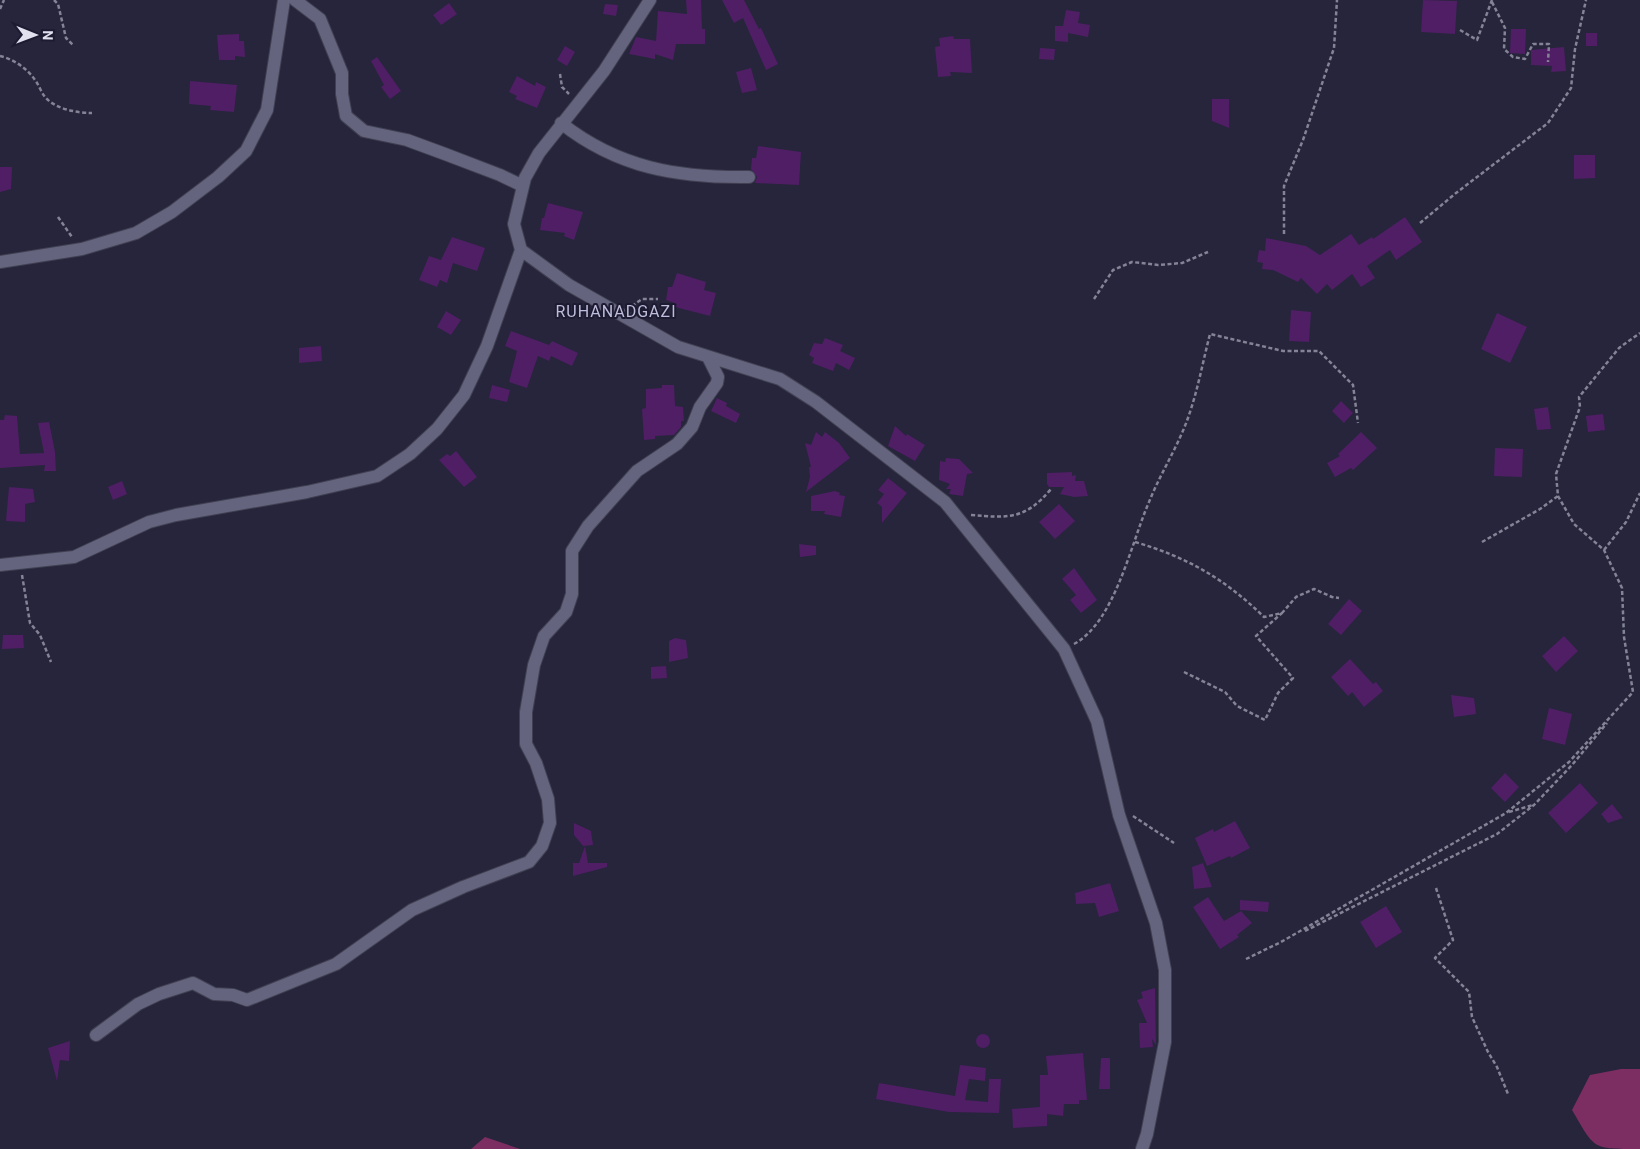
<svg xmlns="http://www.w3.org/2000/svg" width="1640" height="1149" font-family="Roboto,sans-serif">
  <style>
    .forest { fill: #7c2e62 }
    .building { fill: #4f1e65 }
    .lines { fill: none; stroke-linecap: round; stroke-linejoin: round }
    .street-casing { stroke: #414053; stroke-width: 14 }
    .path { stroke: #848496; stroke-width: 2.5; stroke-dasharray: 4 2.5; stroke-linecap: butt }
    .street { stroke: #64647e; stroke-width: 12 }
    .labels { text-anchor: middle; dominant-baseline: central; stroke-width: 4; stroke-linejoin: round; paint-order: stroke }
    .quarter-label { font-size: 16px; letter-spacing: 1px; fill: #bebedc; stroke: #1d1b31 }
  </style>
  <rect width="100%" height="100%" fill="#26253b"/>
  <path class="forest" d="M1621,1069H1640V1149C1591,1149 1595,1149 1572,1110L1590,1075Z
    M485,1137L520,1149H521H471Z"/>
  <path class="building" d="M686,0H701L702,29H705V44H676L673,60L655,54V59L629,54L636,37L656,41L658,11L687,14Z
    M722,0H744L759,29L761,28L778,64L766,70L743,18L734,23Z
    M1423,0L1457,1L1455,34L1421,32Z
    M449,3L457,14L441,25L433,15Z
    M605,4L618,5L616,16L603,14Z
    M1066,10L1080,12L1078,23L1090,25L1088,37L1068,33V42L1055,41V26H1063Z
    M1511,29H1526L1525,54L1510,53Z
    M1586,33H1597V46H1586Z
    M239,34V41H244L245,57L235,56V60H219L217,35Z
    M953,36L954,39H970L972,73L950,72L951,76L938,77L935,47L940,46L939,38Z
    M565,46L575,52L567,66L557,60Z
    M1564,47L1566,71L1551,72L1552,66L1531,65V50Z
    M1040,48L1055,49L1054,60L1039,59Z
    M377,57L401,91L390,99L381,87L384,85L371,61Z
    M751,68L757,90L742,93L736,72Z
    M517,76L535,86L536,82L546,87L537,108L515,99L517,96L509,92Z
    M190,81L237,85L234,112L210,110L211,106L189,104Z
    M1212,99H1229V128L1212,121Z
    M758,146L801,152L799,185L755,183L757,177L751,169L752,158H756Z
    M1574,155H1595V178L1574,179Z
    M0,167H12L11,189L0,192Z
    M548,203L583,212L574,240L564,236L565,233L540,230L542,218H544Z
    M1405,217L1422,242L1396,260L1390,250L1367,266L1375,278L1361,287L1352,274L1332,290L1327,284L1317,294L1301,278L1298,282L1273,270L1262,269L1263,263L1257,262L1259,250L1265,251L1266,238L1306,246L1320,255L1351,234L1359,245L1372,237L1373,239Z
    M452,237L485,248L477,271L453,263L447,283L440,280L437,287L419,280L429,256L441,260Z
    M677,273L706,282L704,290L716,293L710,316L675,307L677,304L666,300L668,287H672Z
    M1291,310L1311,312L1309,342L1289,341Z
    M446,311L461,320L451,335L437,327Z
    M1497,313L1527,327L1510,363L1481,349Z
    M511,331L549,345L552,341L578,353L572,366L551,356L549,361L538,356L527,388L509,382L517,351L505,346Z
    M825,338L843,345L840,351L855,358L849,370L836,363L833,371L812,363L814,358L809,355L814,343L822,344Z
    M321,346L322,361L299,363V348Z
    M492,385L510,390L507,402L489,398Z
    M662,385H674L675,406L683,407L684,421H681V427L674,435L655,436V439L644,440L642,409L646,408V389L662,388Z
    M717,398L727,403L726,406L740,414L736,423L711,411Z
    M1341,401L1353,413L1344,423L1332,411Z
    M1548,407L1551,429L1537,430L1534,409Z
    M1603,414L1605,430L1588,432L1586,416Z
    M5,415L17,416L20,454L44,453L38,423L49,422L55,452L56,471H44L45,465L0,468V420H4Z
    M895,426L906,436L907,434L925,445L915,461L888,446Z
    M816,432L822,437L825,432L839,443L850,458L806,492L810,477L809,467H811L805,443L811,445Z
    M1361,432L1377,448L1353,470L1351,468L1335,477L1327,463L1340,456L1338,454Z
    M1495,448L1523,449L1522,477L1494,476Z
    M456,451L477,477L464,487L439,460L447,454L450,456Z
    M946,458L959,459L973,473L967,474L963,496L949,494L951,489H946L950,484L939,480L940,461L945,462Z
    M1072,472V476L1076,475L1075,481H1084L1088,496L1074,497L1060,494L1064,487H1049L1047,484V473Z
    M888,478L907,493L882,523V507L877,503L884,494L878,490Z
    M122,481L127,494L113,500L108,487Z
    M9,487L33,489L35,502L25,504V522L6,521Z
    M835,491L840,493L839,495L845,496L841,517L824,514L825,511H811V496Z
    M1059,504L1075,521L1055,539L1039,522Z
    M799,544L816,546V555L800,557Z
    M1074,568L1097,600L1081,613L1070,600L1076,595L1062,579Z
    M1349,599L1362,611L1341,635L1328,624Z
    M3,635H23L24,648L2,649Z
    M1564,636L1578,651L1556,672L1542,656Z
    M675,638L686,640L688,658L669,662V641Z
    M1350,659L1373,684L1376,682L1383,691L1364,707L1352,692L1348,696L1331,677Z
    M666,666L667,678L651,679V667Z
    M1451,695L1474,698L1476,714L1454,717Z
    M1549,708L1572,714L1565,745L1542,739Z
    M1505,773L1519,787L1505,802L1491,788Z
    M1580,783L1598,803L1566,833L1548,813Z
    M1612,804L1623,818L1608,823L1601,814Z
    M1235,821L1250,848L1231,858L1230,856L1207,866L1195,838L1213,829L1214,832Z
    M574,823L591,831L593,845L583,846L574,835Z
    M585,846L588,863H607V867L573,876V863H579Z
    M1203,863L1212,887L1194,889L1192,867Z
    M1110,883L1119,911L1099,917L1095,903L1076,904L1075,893Z
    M1208,897L1224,921L1241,911L1252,923L1237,935L1239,937L1220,949L1193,907Z
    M1240,900L1269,902L1268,912L1240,910Z
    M1386,906L1402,932L1376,948L1360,922Z
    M1155,988L1156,1045L1152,1039L1153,1047L1140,1048L1139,1023H1147L1137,1000L1143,998L1141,992Z
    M976 1041a7 7 0 1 1 14 0a7 7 0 1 1-14 0Z
    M70,1041L69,1061L60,1060L57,1081L48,1048Z
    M1083,1053L1087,1100H1079V1104H1064L1063,1116L1047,1114V1126L1013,1128L1012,1109L1040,1107V1075H1048L1046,1056Z
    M1101,1058H1110V1089H1099Z
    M960,1065L986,1068L985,1081L969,1079L965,1100L988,1102L989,1079H1001L999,1113L949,1112L876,1099L879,1083L955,1096Z"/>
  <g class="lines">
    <defs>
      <path id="street" d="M295,0L320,19L342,73V94L346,116L364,131L407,140L445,154L500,175L523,186
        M561,123C618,168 678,178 749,177
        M521,250L569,285L678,347L780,379L816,402L945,502L1064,649L1097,721L1119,815L1156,923L1165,970V1042L1147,1134L1142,1149
        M0,262L82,249L136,233L172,212L218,177L246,151L267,110L284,0
        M0,565L74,557L149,522L176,515L307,492L377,476L410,454L437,429L464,395L487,346L521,250L514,224L525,178L539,153L604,71L650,0
        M96,1035L138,1004L159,994L193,983L214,994L233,995L247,1000L336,964L412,910L463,887L529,862L542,846L550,823L548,799L536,763L526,744V712L534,665L544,636L566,612L572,594V551L588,526L637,471L677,444L692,427L700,407L717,383L718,377L708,357"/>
    </defs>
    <use href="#street" class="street-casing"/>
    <path class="path" d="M54,0L58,4L66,38L74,46
      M1492,2L1505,28L1504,49L1513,57L1525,59L1533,44H1549L1548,62
      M0,9L4,0
      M1460,30L1477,40L1492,0
      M0,56C13,59 27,68 35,80C39,85 41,92 45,97C55,109 77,113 92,113
      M560,74L562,87L569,94
      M58,217L72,237
      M1420,223L1456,193L1548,123L1571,88L1575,49L1586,0
      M1284,234V186L1303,140L1334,48L1337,0
      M1094,299L1113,270L1132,262L1158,265L1182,263L1208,252
      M632,306L642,299H658
      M971,515C1008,518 1025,520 1051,489
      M1135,542C1187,557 1225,579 1264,617L1282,613L1296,597L1314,589L1332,597L1339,598
      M1482,542L1540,509L1558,496
      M1604,550L1626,522L1640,493
      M22,575L30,623L40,635L51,662
      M1074,644C1115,622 1131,543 1149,502C1161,472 1179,445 1189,415C1198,389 1203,361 1210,334L1283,351H1319L1353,385L1358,423
      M1184,672L1225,692L1237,706L1265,720L1278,693L1293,678L1256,636L1282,613
      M1509,812L1533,805
      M1133,816L1174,843
      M1436,888L1453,940L1435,958L1469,992L1472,1017L1488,1052L1497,1067L1508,1094
      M1305,931L1497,834L1534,805L1572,765L1607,723
      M1246,959L1281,942L1506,813L1569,762L1633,692L1624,637L1622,588L1604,550L1574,524L1558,496L1556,474L1580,407L1579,397L1619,348L1640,333"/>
    <use href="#street" class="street"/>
  </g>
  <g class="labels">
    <g class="quarter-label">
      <text x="616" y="311">RUHANADGAZI</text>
    </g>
  </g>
  <g transform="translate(35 35) rotate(91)" stroke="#1d1b31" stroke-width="4" paint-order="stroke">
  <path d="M0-4L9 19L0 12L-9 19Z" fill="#e0e0ef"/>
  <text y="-8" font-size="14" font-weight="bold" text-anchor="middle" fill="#e0e0ef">N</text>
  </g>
</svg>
